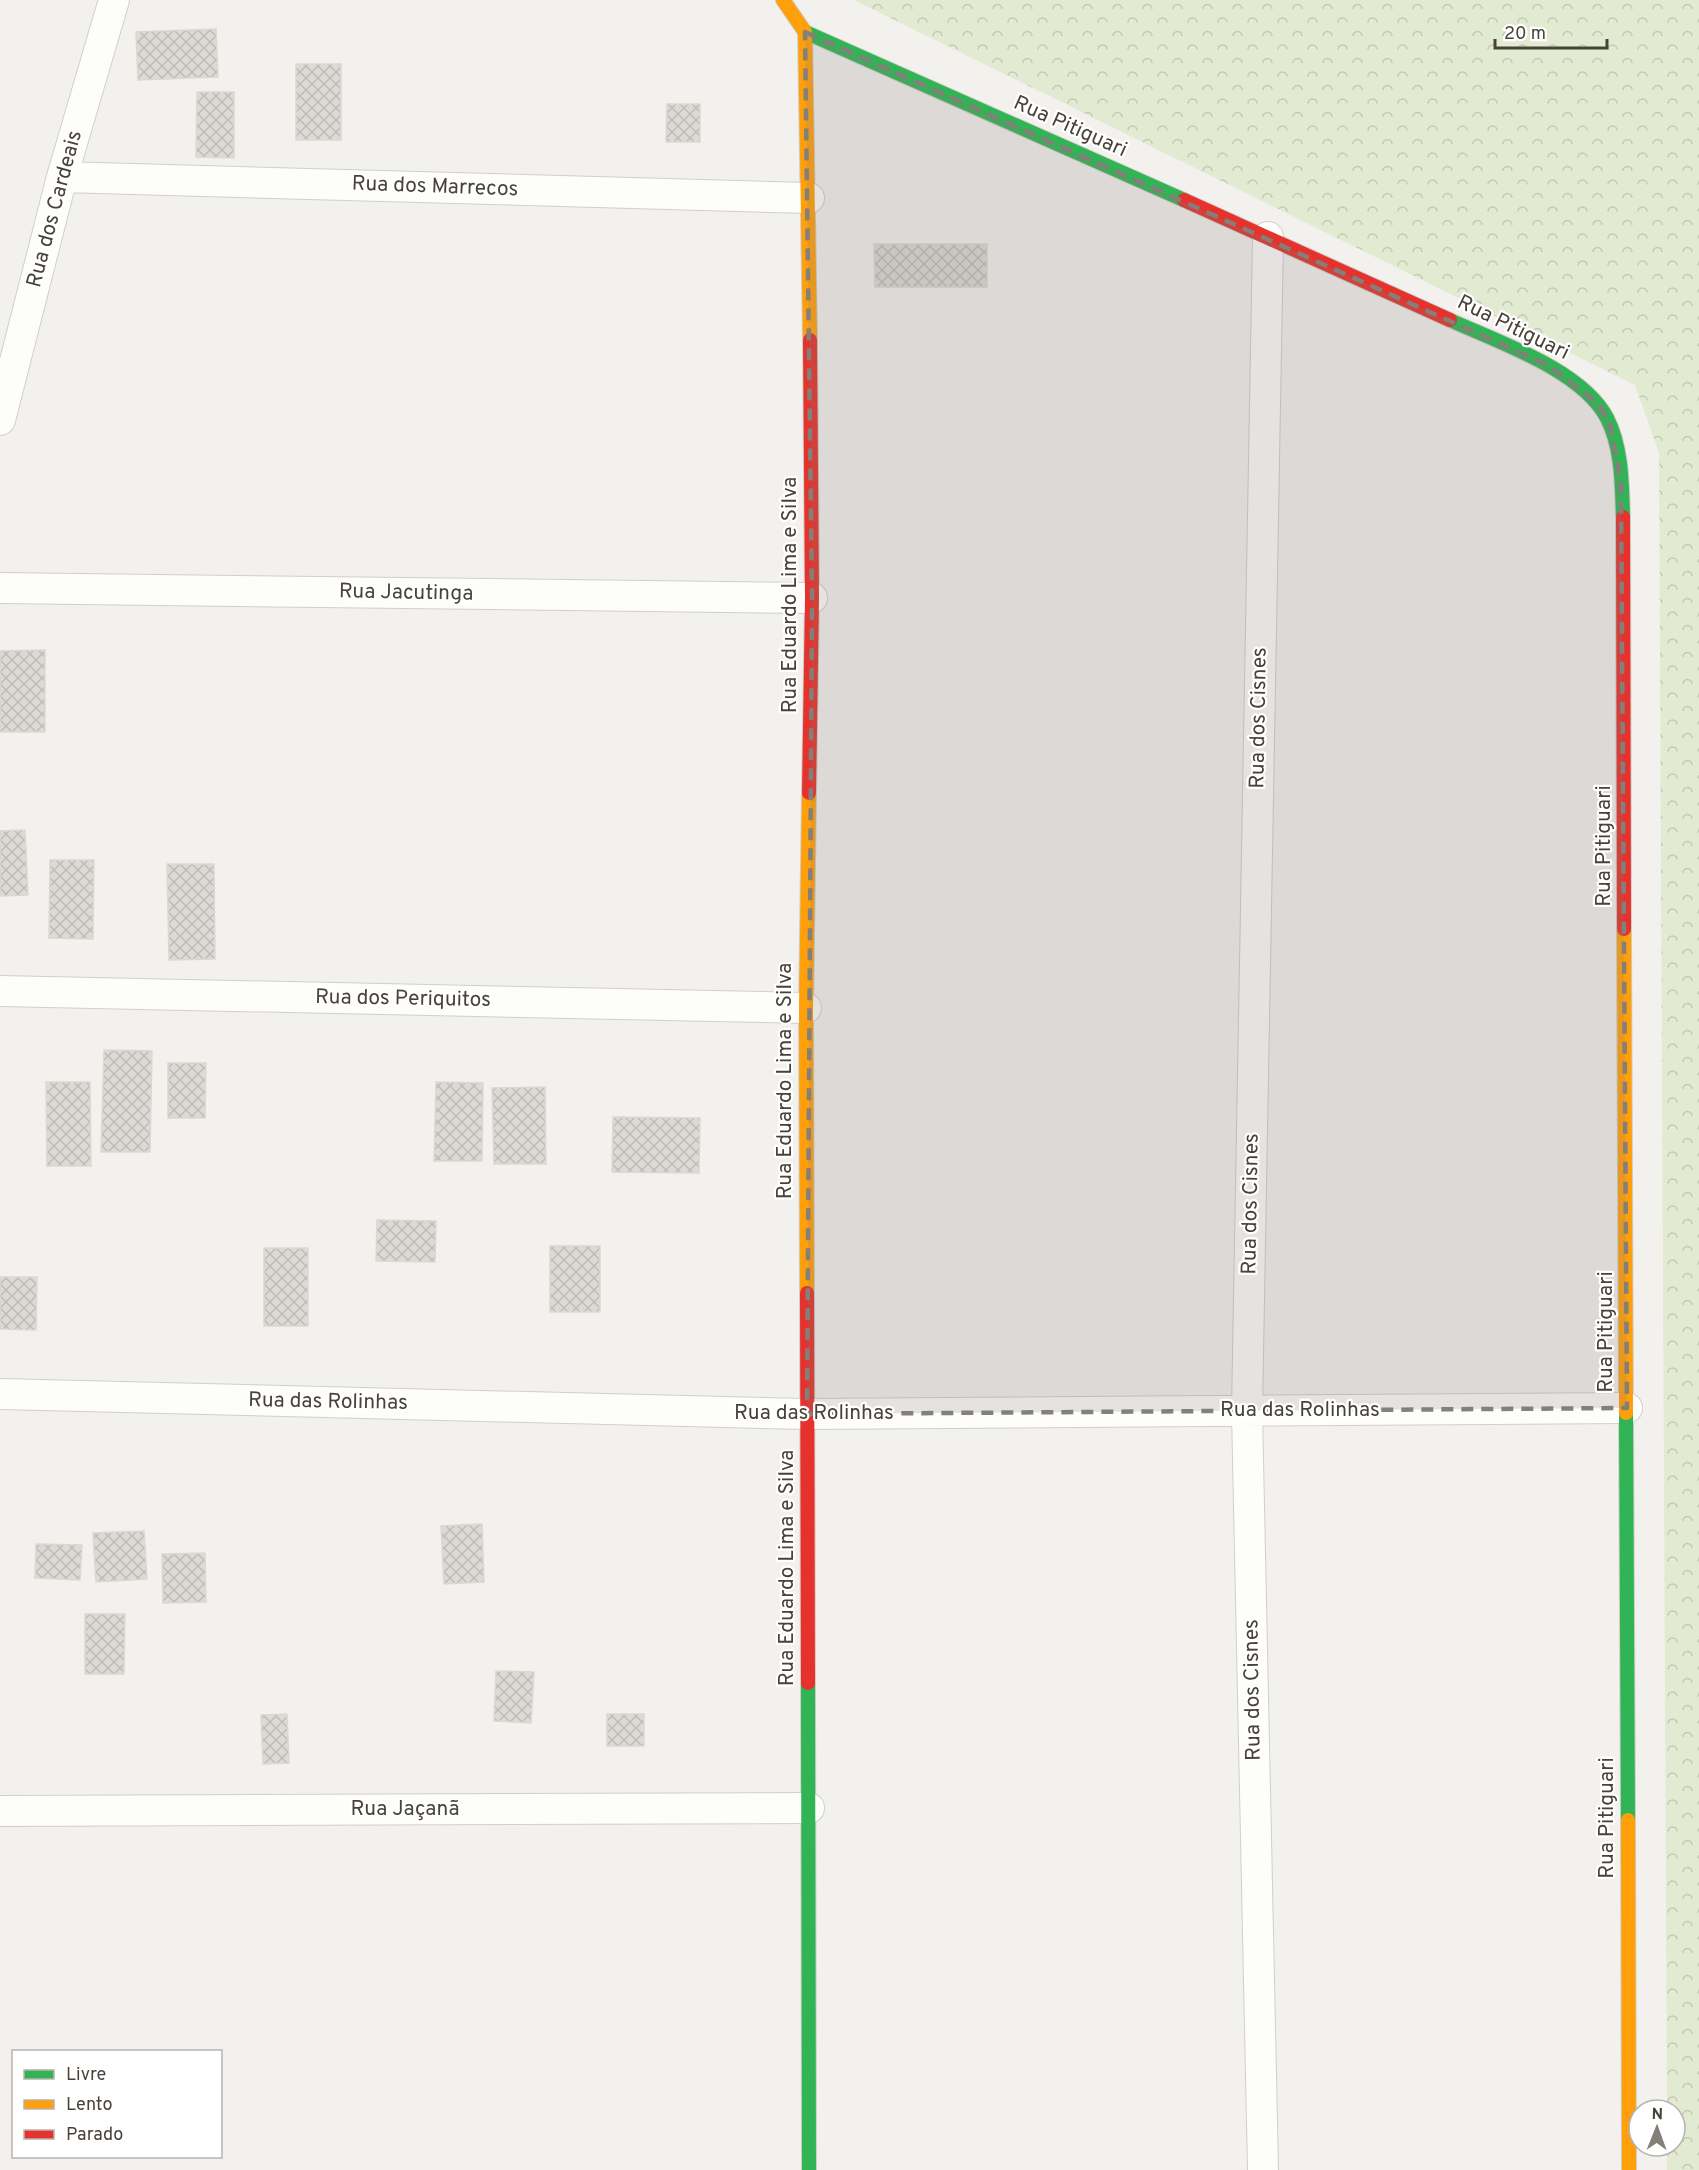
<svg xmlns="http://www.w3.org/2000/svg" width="1699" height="2170" font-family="Overpass,sans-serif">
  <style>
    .forest { fill: url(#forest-crowns) }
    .building { fill: url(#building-cross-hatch); stroke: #dbd8d4; stroke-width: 1.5 }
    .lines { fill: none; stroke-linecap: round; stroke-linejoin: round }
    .street-casing { stroke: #d1cfcc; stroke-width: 32 }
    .fast-casing { stroke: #d1cdc6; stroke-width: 16 }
    .slow-casing { stroke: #d1cdc6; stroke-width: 16 }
    .jam-casing { stroke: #d1cdc6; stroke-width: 16 }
    .street { stroke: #fdfdfc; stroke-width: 30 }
    .fast { stroke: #30b455; stroke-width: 14 }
    .slow { stroke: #ff9f0a; stroke-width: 14 }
    .jam { stroke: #e5322d; stroke-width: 14 }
    .marked { fill: #847f79; fill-opacity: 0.2; stroke: #847f79; stroke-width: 4.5; stroke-dasharray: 12 8; stroke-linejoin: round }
    .labels { text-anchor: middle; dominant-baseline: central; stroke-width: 4.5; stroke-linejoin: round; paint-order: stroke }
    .street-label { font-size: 21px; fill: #49423a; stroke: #fff }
  </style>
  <defs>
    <pattern id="forest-crowns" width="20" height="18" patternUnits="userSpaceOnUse" patternTransform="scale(1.5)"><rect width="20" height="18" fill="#e2ead1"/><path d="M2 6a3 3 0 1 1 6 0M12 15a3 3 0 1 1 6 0" fill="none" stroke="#c3cab4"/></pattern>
    <pattern id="building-cross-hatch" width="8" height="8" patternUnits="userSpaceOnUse" patternTransform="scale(1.5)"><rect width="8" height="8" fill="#dddad6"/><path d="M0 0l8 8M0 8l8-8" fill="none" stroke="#bfbcb8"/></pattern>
  </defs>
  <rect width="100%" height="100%" fill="#f3f1ee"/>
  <path class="forest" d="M854,0H1699V2170H1667V2146H1675V2110H1667L1659,453L1635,385Z"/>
  <path class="building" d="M216,29L218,77L138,80L136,32Z
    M296,64H341V140H296Z
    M197,92H234V158L196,157Z
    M667,104H700V142H666Z
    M874,244H987V287H875Z
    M45,650V732H0V651Z
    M25,830L28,895L0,896V831Z
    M50,860H94L93,939L49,938Z
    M167,864H214L215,959L169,960Z
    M104,1050L152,1051L150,1152H101Z
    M168,1063H206L205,1118H168Z
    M46,1082H90L91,1166H47Z
    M436,1082L483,1083L482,1161H434Z
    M545,1087L546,1164H494L492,1088Z
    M613,1117L700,1118L699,1173L612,1172Z
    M377,1220L436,1221L435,1262L376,1261Z
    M550,1246H600V1312H550Z
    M264,1248H308V1326H264Z
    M0,1277H37L36,1330L0,1329Z
    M482,1524L484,1582L444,1584L441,1526Z
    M144,1531L147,1579L96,1582L93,1533Z
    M36,1544L82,1545L80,1580L35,1578Z
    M205,1553L206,1602L163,1603L162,1554Z
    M85,1614H125L124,1674H85Z
    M496,1671L534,1672L531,1723L494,1721Z
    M287,1714L289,1763L263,1764L261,1715Z
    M607,1714H644V1746H607Z"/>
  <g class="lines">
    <defs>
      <path id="street" d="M62,177L809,198
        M0,420L62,177L114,0
        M0,588L812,598
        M0,991L806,1008
        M0,1394L807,1414L1627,1408
        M0,1811L809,1808
        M1263,2170L1247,1411L1268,237"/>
      <path id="fast" d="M805,32L1184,200
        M1450,320C1498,342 1582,370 1607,418C1622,447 1622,484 1623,517
        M1626,1413L1628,1820
        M808,1683L809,2170"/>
      <path id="slow" d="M783,0L805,32L810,340
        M1624,929L1626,1413
        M807,1293L806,1008L809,793
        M1628,1820L1629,2170"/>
      <path id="jam" d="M1184,200L1450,320
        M1623,517L1624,929
        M809,793L812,598L810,340
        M807,1293L808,1683"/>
    </defs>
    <use href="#street" class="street-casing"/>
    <use href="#fast" class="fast-casing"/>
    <use href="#slow" class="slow-casing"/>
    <use href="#jam" class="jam-casing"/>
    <use href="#street" class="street"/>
    <use href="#fast" class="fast"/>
    <use href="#slow" class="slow"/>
    <use href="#jam" class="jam"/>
  </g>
  <path class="marked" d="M805,32L1548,365L1599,404L1610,424L1621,481L1627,1408L807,1414L812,598Z"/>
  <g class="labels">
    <g class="street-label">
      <text transform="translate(1070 127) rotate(24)">Rua Pitiguari</text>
      <text transform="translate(435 187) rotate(2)">Rua dos Marrecos</text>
      <text transform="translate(55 209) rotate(-75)">Rua dos Cardeais</text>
      <text transform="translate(1513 328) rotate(26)">Rua Pitiguari</text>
      <text transform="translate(406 593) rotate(1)">Rua Jacutinga</text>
      <text transform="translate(790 595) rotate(-90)">Rua Eduardo Lima e Silva</text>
      <text transform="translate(1259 718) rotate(-89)">Rua dos Cisnes</text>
      <text transform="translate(1604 846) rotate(-90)">Rua Pitiguari</text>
      <text transform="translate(403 999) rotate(1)">Rua dos Periquitos</text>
      <text transform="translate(785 1081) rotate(-90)">Rua Eduardo Lima e Silva</text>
      <text transform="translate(1251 1204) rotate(-89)">Rua dos Cisnes</text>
      <text transform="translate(1606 1332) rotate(-90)">Rua Pitiguari</text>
      <text transform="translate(328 1402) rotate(1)">Rua das Rolinhas</text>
      <text x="1300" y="1410">Rua das Rolinhas</text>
      <text x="814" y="1413">Rua das Rolinhas</text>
      <text transform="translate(787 1568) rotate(-90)">Rua Eduardo Lima e Silva</text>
      <text transform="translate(1253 1690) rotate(-91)">Rua dos Cisnes</text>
      <text x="405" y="1809">Rua Jaçanã</text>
      <text transform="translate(1607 1818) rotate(-90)">Rua Pitiguari</text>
    </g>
  </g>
  <rect x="12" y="2050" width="210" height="108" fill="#ffffff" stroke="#b6b3b0" stroke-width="1.5"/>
  <rect x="24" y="2070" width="30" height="9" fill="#30b455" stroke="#b6b3b0" stroke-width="1.5"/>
  <text x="66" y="2080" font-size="18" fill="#49423a">Livre</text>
  <rect x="24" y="2100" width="30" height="9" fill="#ff9f0a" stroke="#b6b3b0" stroke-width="1.5"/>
  <text x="66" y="2110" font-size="18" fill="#49423a">Lento</text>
  <rect x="24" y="2130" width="30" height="9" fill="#e5322d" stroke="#b6b3b0" stroke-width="1.5"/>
  <text x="66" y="2140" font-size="18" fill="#49423a">Parado</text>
  <g transform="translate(1657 2128) rotate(1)"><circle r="28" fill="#ffffff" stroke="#b6b3b0" stroke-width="1.5"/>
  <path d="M0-4.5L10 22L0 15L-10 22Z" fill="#847f79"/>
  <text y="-9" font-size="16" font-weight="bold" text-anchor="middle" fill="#49423a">N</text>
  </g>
  <path d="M1495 39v9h112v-9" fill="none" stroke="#49423a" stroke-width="3"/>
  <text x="1504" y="39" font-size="18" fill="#49423a" stroke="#ffffff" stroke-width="4.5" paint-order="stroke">20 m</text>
</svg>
